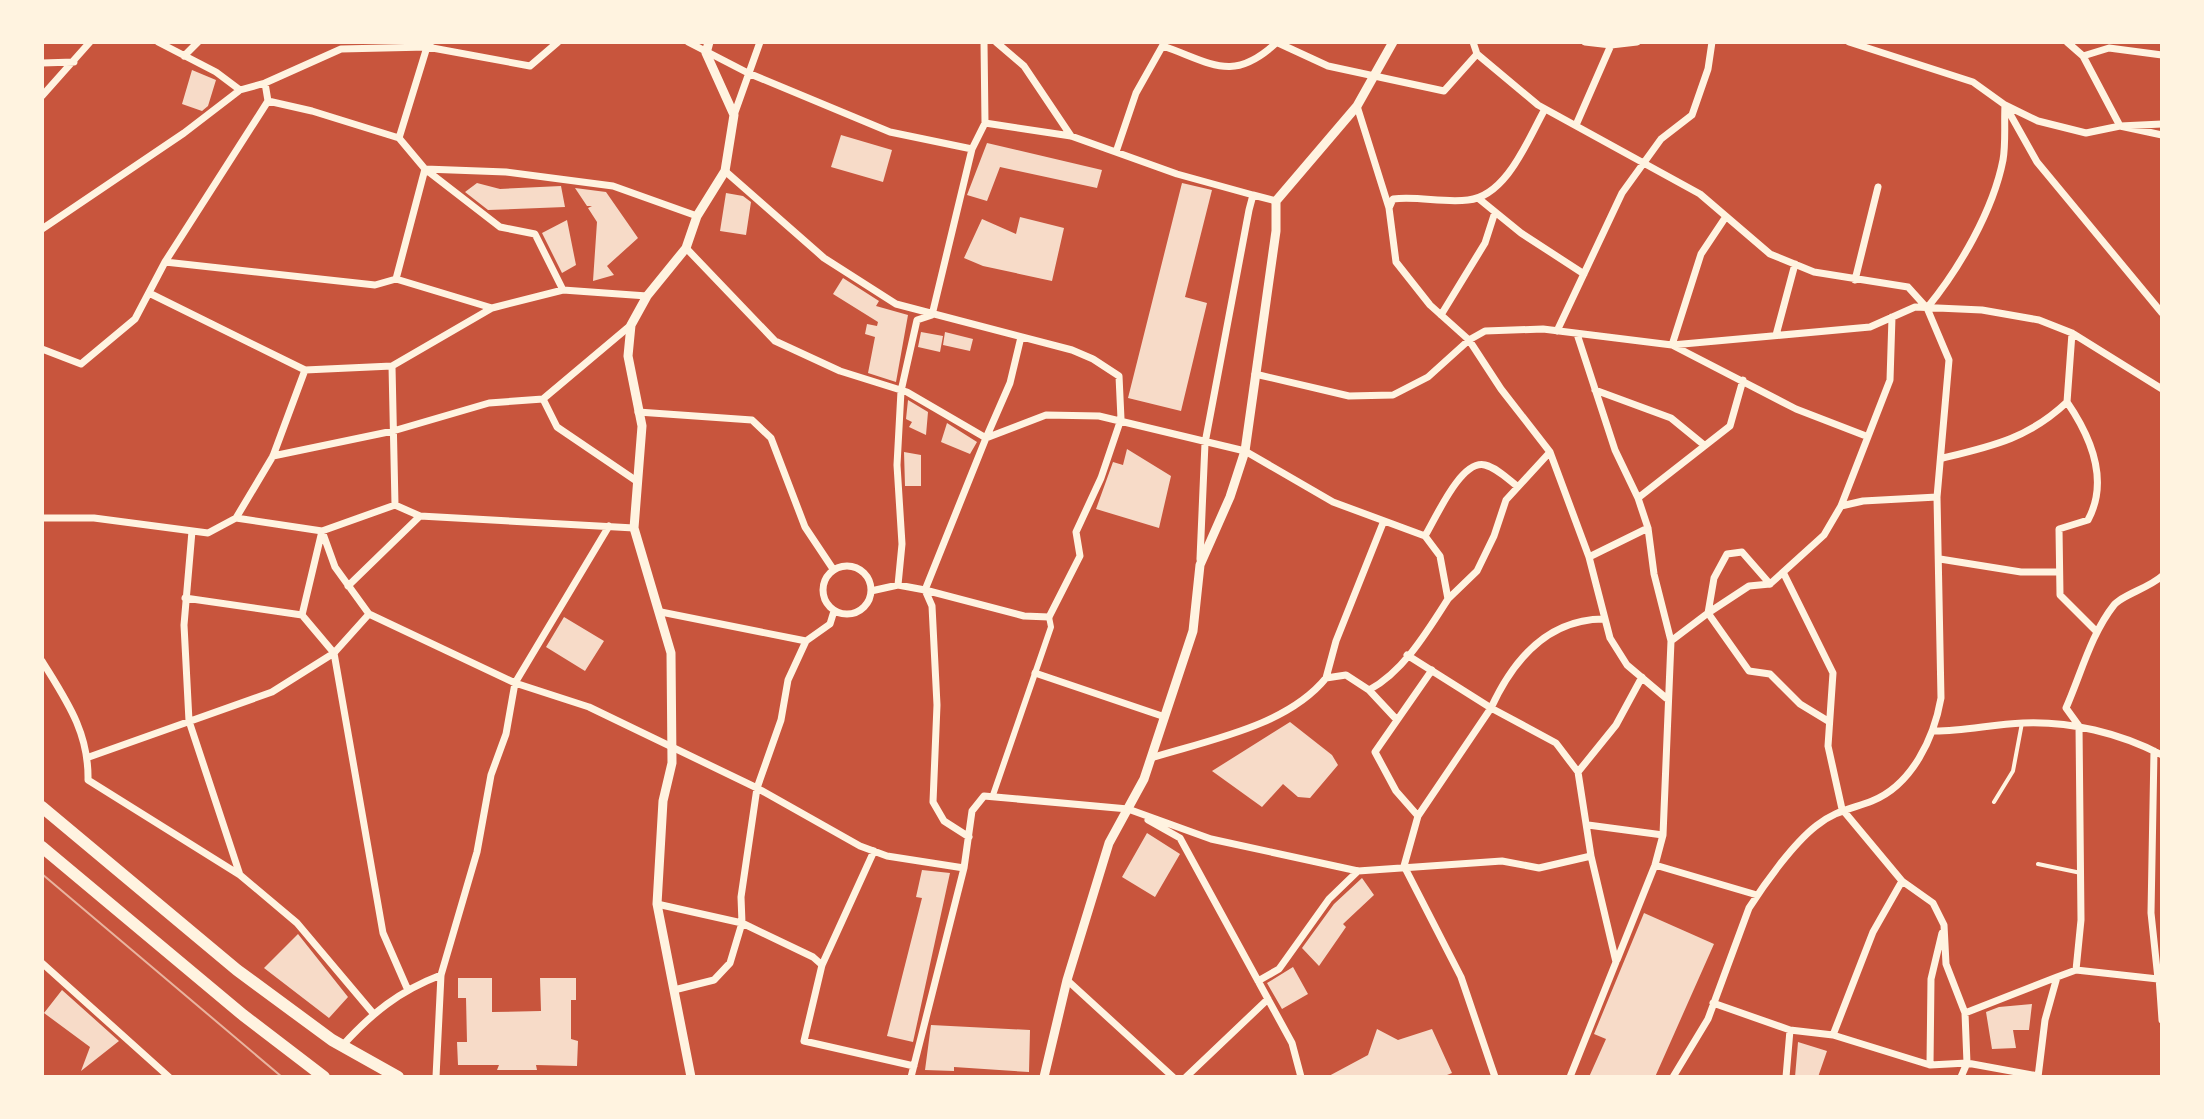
<svg xmlns="http://www.w3.org/2000/svg" width="2204" height="1119" font-family="'Roboto Condensed',sans-serif">
  <style>
    .building { fill: #f7dbc8 }
    .lines { fill: none; stroke-linecap: round; stroke-linejoin: round }
    .service { stroke: #fff3e0; stroke-width: 4 }
    .pedestrian { stroke: #fff3e0; stroke-width: 6 }
    .minor { stroke: #fff3e0; stroke-width: 7 }
    .tertiary { stroke: #fff3e0; stroke-width: 9 }
    .primary { stroke: #fff3e0; stroke-width: 12 }
    .tram { stroke: #e9b49f; stroke-width: 2 }
  </style>
  <rect width="100%" height="100%" fill="#c8553d"/>
  <path class="building" d="M192,70L216,80L208,106L202,111L182,104Z
    M841,135L892,150L883,182L831,167Z
    M987,143L1102,170L1097,188L1000,167L987,201L967,195Z
    M477,183L500,189L561,186L565,207L488,210L465,192Z
    M1182,183L1212,190L1185,297L1207,303L1181,411L1128,398Z
    M575,188L606,192L638,238L607,266L614,275L593,281L597,222L588,208L592,206H587Z
    M726,193L743,196L751,202L746,235L720,231Z
    M1020,217L1064,228L1052,281L983,266L964,258L982,219L1016,234Z
    M567,220L576,265L562,273L542,233Z
    M843,278L879,301L876,306L908,315L896,382L868,373L875,337L865,334L867,324L877,326L878,322L833,294Z
    M921,332L943,336L940,352L918,347Z
    M945,332L973,339L970,351L943,345Z
    M908,400L928,412L926,435L909,427L912,422L906,419Z
    M947,423L977,442L970,454L941,442Z
    M1127,449L1171,476L1159,528L1096,509L1113,462L1123,465Z
    M904,452L921,455V486H905Z
    M564,617L604,641L585,671L546,647Z
    M1290,722L1332,755L1338,765L1310,798L1298,797L1283,784L1262,807L1212,771Z
    M1147,833L1180,854L1155,897L1122,877Z
    M922,870L950,873L913,1042L887,1036L922,898L916,897Z
    M1362,878L1374,895L1343,924L1346,927L1319,966L1302,948L1334,904Z
    M1644,913L1714,944L1655,1077H1589L1606,1039L1594,1034Z
    M298,934L348,997L329,1018L264,968Z
    M1293,967L1308,994L1282,1009L1267,983Z
    M458,978H492V1012L541,1011L540,978H576V1000H571V1039L578,1041L577,1066L536,1065L537,1070H497L499,1065H458L457,1042H467L466,998H458Z
    M62,990L119,1041L81,1071L90,1047L44,1013Z
    M2032,1004L2029,1030H2013L2016,1048L1992,1049L1986,1012L1999,1007Z
    M931,1025L1030,1030L1029,1072L954,1067V1071L925,1070Z
    M1377,1029L1398,1040L1432,1029L1452,1073L1442,1077H1327L1368,1055Z
    M1798,1042L1827,1051L1818,1077H1795Z"/>
  <g class="lines">
    <path class="service" d="M42,306V323
      M1994,802L2013,771L2022,723
      M2038,864L2081,873"/>
    <path class="pedestrian" d="M993,795L1051,627L1049,617"/>
    <path class="minor" d="M158,42L216,72L240,90
      M431,42L427,47L530,66L558,42
      M688,42L748,73L890,132L972,149L932,315L917,320L901,391L897,465L902,544L898,585
      M984,42L985,123
      M996,42L1024,66L1071,136
      M1276,42L1328,66L1444,91L1477,54
      M1473,42L1477,54L1538,105L1700,194L1770,254L1814,272L1908,287L1927,308C1959,269 1993,211 2003,160C2006,143 2004,123 2005,105L2038,121L2086,133L2120,126L2162,135
      M1585,42L1611,45L1637,42
      M1849,42L1973,82L2005,105L2037,162L2162,313
      M2067,42L2083,56L2120,126L2162,124
      M1163,46C1212,63 1232,83 1275,44
      M184,56L198,42
      M2083,56L2109,48L2162,55
      M42,63L74,62
      M42,96L90,42
      M1357,106L1389,208
      M1545,109C1528,139 1507,196 1468,200C1443,203 1418,196 1393,199L1389,208L1396,262L1430,305L1469,340L1501,389L1550,452L1589,557L1610,638L1627,665L1666,698
      M734,115L760,42
      M1576,125L1611,45
      M972,149L985,123L1071,136L1177,174L1253,195
      M1116,152L1136,93L1163,45
      M425,169L506,172L613,186L697,216
      M425,169L500,227L535,234L563,290
      M725,171L824,258L896,304L1072,350L1093,359L1119,376L1121,419L1101,478L1076,532L1080,556L1049,617L1024,616L925,590L986,438L1046,415L1099,416L1245,451L1333,502L1425,536L1440,556L1448,599L1477,571L1494,536L1506,500L1550,452
      M1478,198L1521,233L1584,274
      M1725,218L1701,254L1672,345L1796,409L1866,436
      M42,229L184,133L240,90L265,83L341,49L427,47L399,138
      M686,248L775,341L840,371L907,392L986,438L1010,383L1021,337
      M165,262L375,285L396,279L425,169L399,138L312,111L268,101
      M1855,280L1878,187
      M492,308L563,290L647,296
      M1441,315L1485,243L1495,212
      M1557,331L1622,193L1661,139L1692,115L1708,69L1712,42
      M1577,334L1615,450L1638,498L1648,528L1654,574L1671,641
      M1776,335L1795,264
      M42,349L81,364L135,319L165,262L268,101L265,83
      M392,366L492,308L396,279
      M305,370L392,366L395,505
      M1255,374L1349,396L1393,395L1428,377L1469,340L1485,331L1543,329L1672,345L1870,327L1915,307L1982,310L2039,320L2072,333L2162,389
      M1595,390L1671,418L1704,445
      M543,399L557,427L638,482
      M2067,402C2091,437 2109,481 2088,520L2059,529L2060,595L2096,631
      M638,412L752,420L771,438L805,527L833,569
      M273,456L393,431L489,403L543,399L631,325
      M1943,458C1993,446 2029,438 2067,402L2072,333
      M1638,498L1730,426L1743,380
      M1841,506L1863,501L1937,497
      M420,516L395,505L322,531L335,567L369,614L515,683L589,707L757,788L860,846L887,856L964,868
      M42,518H94L208,533L236,518L273,456L305,370L149,293
      M236,518L322,531L302,615
      M192,531L184,625L189,721L240,875
      M1425,536C1436,518 1461,459 1485,465C1497,468 1508,479 1517,486
      M1589,557L1648,528
      M1200,559L1205,443L1249,210L1253,195L1276,201
      M1940,559L2021,572H2058
      M823 590a24 24 0 1 1 48 0a24 24 0 1 1-48 0Z
      M1784,574L1833,673L1828,746L1842,809L1902,881L1933,903L1944,925L1946,964L1965,1013L1967,1063L2038,1076
      M1770,584L1749,586L1708,613L1749,671L1770,674L1800,704L1828,721
      M348,586L420,516L634,528
      M871,591L898,585L925,590L932,606L937,705L933,802L944,821L969,837
      M185,598L302,615
      M661,612L806,641L830,624L834,611
      M302,615L334,653
      M334,653L383,933L407,988
      M1407,655L1491,708L1418,816
      M42,661C66,700 89,732 88,780L240,875L297,923L372,1012
      M1432,670L1375,752L1396,791L1418,816L1404,866L1461,977L1495,1077
      M1035,673L1165,717
      M1326,678L1336,641L1383,523
      M1369,690L1397,720
      M1935,731C1965,731 1993,724 2023,723C2070,721 2120,733 2162,755
      M89,757L272,692L334,653L369,614
      M1151,758C1209,740 1287,726 1326,678L1346,675L1369,690C1403,672 1427,632 1448,599
      M1578,772L1616,725L1642,677
      M1148,820L1180,838L1292,1043L1301,1077
      M1588,825L1663,835L1655,865L1617,960
      M1663,835L1671,641L1708,613L1714,578L1727,554L1742,552L1770,584L1824,535L1841,506L1890,380L1892,317
      M874,851L822,965L804,1041L914,1066
      M1655,865L1757,895
      M657,904L742,923L813,957L822,965
      M42,963L169,1077
      M2076,970L2158,979L2151,913L2154,751
      M2159,977L2162,1020
      M1067,980L1173,1077
      M1258,981L1279,969L1329,899L1358,871
      M674,990L714,980L730,963L742,923L741,897L757,788L781,720L788,680L806,641
      M1713,1003L1790,1030L1833,1035L1930,1065L1967,1063L1961,1077
      M1965,1013L2057,977
      M1833,1035L1873,932L1902,881
      M342,1046C372,1013 399,991 441,975
      M1930,1065L1931,979L1942,933
      M436,1077L441,975L477,852L491,775L506,734L515,683L609,526
      M911,1077L964,868L972,811L984,796L1128,809L1211,839L1358,871L1502,861L1539,868L1591,856
      M1186,1077L1268,999
      M1570,1077L1616,962L1591,856L1578,772L1556,743L1491,708C1513,660 1548,619 1604,619
      M1673,1077L1708,1019L1749,908C1765,883 1793,844 1816,826C1834,811 1851,809 1872,801C1912,785 1934,738 1941,698L1937,497L1949,360L1927,308
      M1786,1077L1790,1030
      M2038,1077L2045,1020L2057,977L2076,970L2081,920L2079,726L2066,708C2081,674 2091,634 2114,605C2122,595 2149,588 2162,576"/>
    <path class="tertiary" d="M691,1077L657,904L663,801L672,763L671,653L634,528L642,426L628,356L631,325L647,296L686,248L697,216L725,171L734,115L706,53L709,42
      M1044,1077L1067,980L1109,843L1144,779L1193,631L1200,565L1230,497L1245,451L1276,231V201L1357,106L1393,42"/>
    <path class="primary" d="M42,807L237,970L332,1040L398,1077
      M42,847L243,1015L324,1077"/>
    <path class="tram" d="M42,874L282,1077"/>
  </g>
  <rect width="2204" height="1119" fill="none" stroke="#fff3e0" stroke-width="88"/>
</svg>
